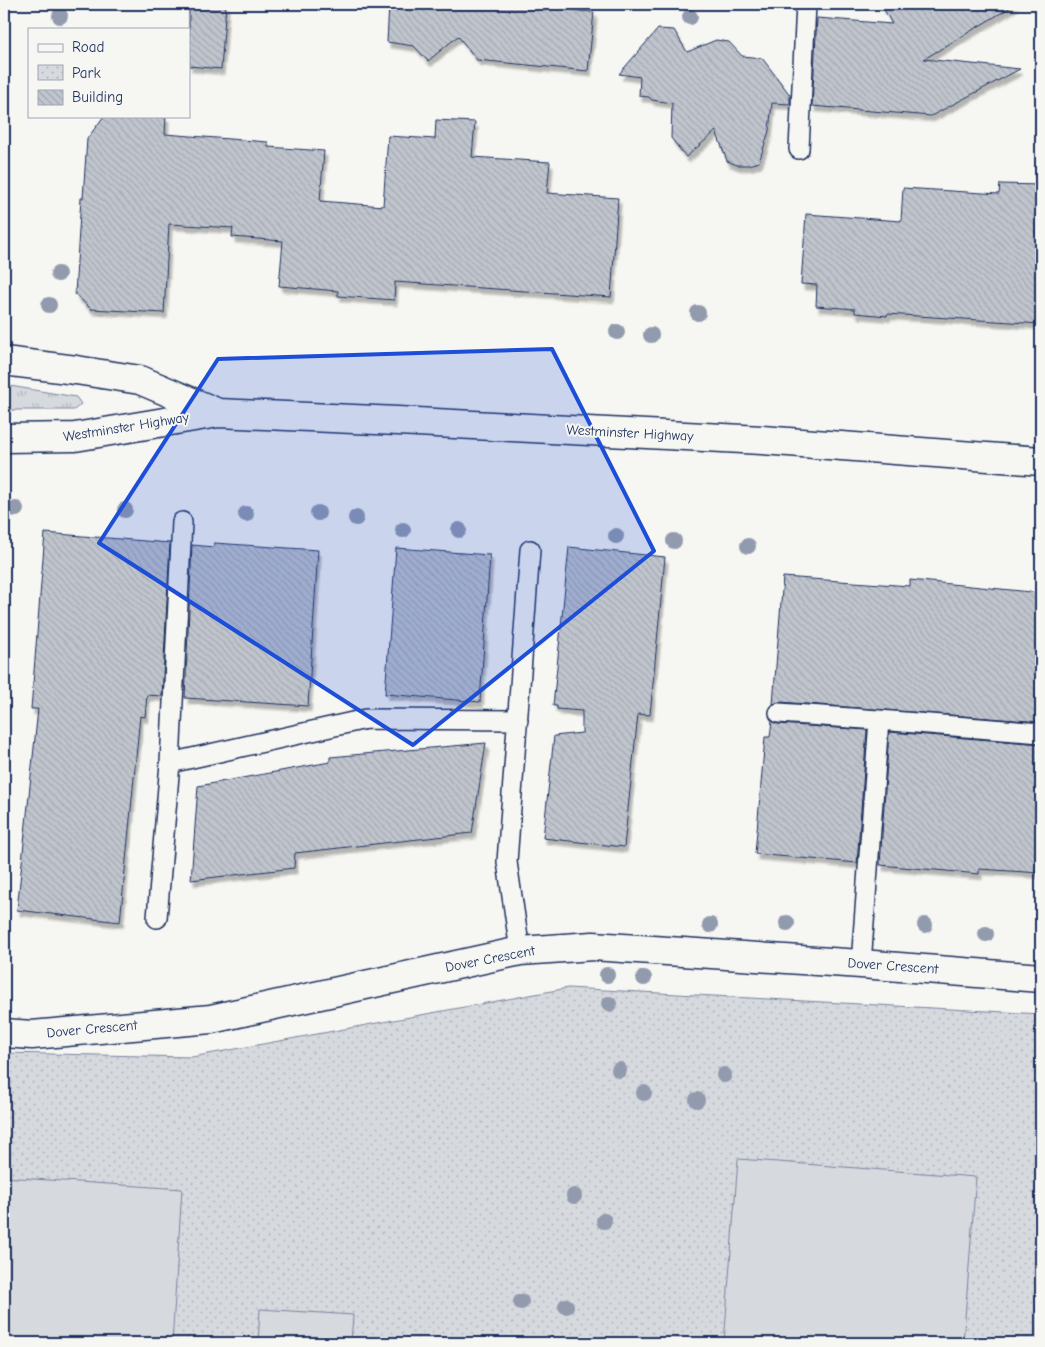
<svg xmlns="http://www.w3.org/2000/svg" width="1045" height="1347" font-family="'Comic Neue',sans-serif">
  <style>
    .grass { fill: url(#grass-tufts); stroke: #78849e }
    .park { fill: url(#park-dots); stroke: #78849e }
    .garden { fill: #d6d9dd; stroke: #78849e }
    .building { fill: url(#building-back-hatch); stroke: #1b2f5e; filter: url(#shadow) }
    .lines { fill: none; stroke-linecap: round; stroke-linejoin: round }
    .lane-casing { stroke: #1b2f5e; stroke-width: 22 }
    .street-casing { stroke: #1b2f5e; stroke-width: 31 }
    .secondary-casing { stroke: #1b2f5e; stroke-width: 31 }
    .lane { stroke: #f6f6f2; stroke-width: 19 }
    .street { stroke: #f6f6f2; stroke-width: 28 }
    .secondary { stroke: #f6f6f2; stroke-width: 28 }
    .tree { fill: #929bae }
    .marked { fill: #1d4ed8; fill-opacity: 0.2; stroke: #1d4ed8; stroke-width: 4; stroke-linejoin: round }
    .labels { text-anchor: middle; dominant-baseline: central; stroke-width: 4; stroke-linejoin: round; paint-order: stroke }
    .street-label { font-size: 14px; fill: #1b2f5e; stroke: #f6f6f2 }
  </style>
  <defs>
    <pattern id="grass-tufts" width="24" height="20" patternUnits="userSpaceOnUse" patternTransform="scale(1.25)"><rect width="24" height="20" fill="#d6d9dd"/><path d="M3 7l-1-3M5 7V3M7 7l1-3M15 17l-1-3M17 17v-4M19 17l1-3" fill="none" stroke="#b7bbc0"/></pattern>
    <pattern id="park-dots" width="8" height="8" patternUnits="userSpaceOnUse" patternTransform="scale(1.25)"><rect width="8" height="8" fill="#d6d9dd"/><path d="M2 2h.1M6 6h.1" fill="none" stroke="#b7bbc0" stroke-width="1.8" stroke-linecap="round"/></pattern>
    <pattern id="building-back-hatch" width="6" height="6" patternUnits="userSpaceOnUse" patternTransform="scale(1.25)"><rect width="6" height="6" fill="#c0c4cd"/><path d="M-1 5l2 2M0 0l6 6M5-1l2 2" fill="none" stroke="#a4a9b2"/></pattern>
    <filter id="shadow"><feDropShadow dx="3" dy="5.5" stdDeviation="1" flood-color="#0004"/></filter>
  </defs>
  <rect width="100%" height="100%" fill="#f6f6f2"/>
  <filter id="ink" filterUnits="userSpaceOnUse"><feTurbulence type="fractalNoise" baseFrequency=".02" numOctaves="2"/><feDisplacementMap in="SourceGraphic" scale="10" xChannelSelector="R" yChannelSelector="G"/><feConvolveMatrix kernelMatrix="1 2 1 2 8 2 1 2 1" color-interpolation-filters="sRGB"/></filter>
  <g filter="url(#ink)">
    <path class="grass" d="M4,385L76,397L81,404L74,410H4Z"/>
    <path class="park" d="M568,988L1041,1014V1343H4V1053L192,1057Z"/>
    <path class="garden" d="M738,1159L976,1177L963,1343H724Z
      M4,1177L182,1189L172,1343H4Z
      M260,1309L353,1315L351,1343H258Z"/>
    <path class="building" d="M189,4H226L221,69L189,66Z
      M389,4H572L577,11L594,12L588,71L477,60L458,36L428,61L414,46L387,42Z
      M881,4H1016L924,59L1020,69L931,116L812,106L817,18L892,24Z
      M658,29L674,30L687,52L716,40L729,42L742,56L762,58L790,95V104L772,103L769,131L759,162L748,165H737L727,161L716,131L686,157L671,138L672,103L652,100L649,97L639,96L640,77L619,74Z
      M104,116H166L165,134L268,142V147L324,151L320,201L383,206L388,136L435,139L436,120L475,122L472,157L550,162L547,193L618,198L611,297L395,282L394,300L338,296V291L279,286L283,241L232,237L233,228L169,224L164,313L91,309L75,294L81,198H83L87,139Z
      M1000,184L1041,185V324L887,314V316L855,313V309L816,306L817,285L801,284L806,214L901,221L903,188L999,194Z
      M45,533L170,543L162,696L147,695L145,717L140,716L120,922L17,910L38,709H31Z
      M214,543L318,550L308,706L185,698L192,545L214,547Z
      M569,547L665,557L650,715L638,714L624,847L543,838L554,736L582,733V711L557,709V706H553Z
      M396,548L490,555L480,702L385,694Z
      M783,577L910,586V580L1041,593V722L780,702L773,704Z
      M772,721L778,724L867,730L857,863L755,854L765,737H770Z
      M889,732L1041,744V873L979,869V874L880,865Z
      M486,743L472,833L295,853L294,868L191,880L198,786L330,762V757Z"/>
    <g class="lines">
      <defs>
        <path id="lane" d="M799,149L806,4
          M182,522L170,763L366,719L518,720
          M779,713L879,720
          M157,918L170,763
          M520,951L507,862L530,550
          M861,964L879,720L1041,733"/>
        <path id="street" d="M4,1033L32,1035L211,1019L520,951L593,946L861,964L1041,978"/>
        <path id="secondary" d="M4,361L76,370L140,380L218,413
          M4,438L75,437L218,413L398,421L762,440L1041,461"/>
      </defs>
      <use href="#lane" class="lane-casing"/>
      <use href="#street" class="street-casing"/>
      <use href="#secondary" class="secondary-casing"/>
      <use href="#lane" class="lane"/>
      <use href="#street" class="street"/>
      <use href="#secondary" class="secondary"/>
    </g>
    <g class="tree">
      <circle cx="60" cy="16" r="8"/>
      <circle cx="690" cy="17" r="8"/>
      <circle cx="58" cy="274" r="8"/>
      <circle cx="49" cy="305" r="8"/>
      <circle cx="698" cy="313" r="8"/>
      <circle cx="617" cy="332" r="8"/>
      <circle cx="651" cy="335" r="8"/>
      <circle cx="16" cy="509" r="8"/>
      <circle cx="125" cy="510" r="8"/>
      <circle cx="318" cy="513" r="8"/>
      <circle cx="246" cy="514" r="8"/>
      <circle cx="356" cy="518" r="8"/>
      <circle cx="403" cy="530" r="8"/>
      <circle cx="459" cy="530" r="8"/>
      <circle cx="616" cy="536" r="8"/>
      <circle cx="674" cy="541" r="8"/>
      <circle cx="748" cy="546" r="8"/>
      <circle cx="787" cy="923" r="8"/>
      <circle cx="710" cy="925" r="8"/>
      <circle cx="925" cy="925" r="8"/>
      <circle cx="986" cy="934" r="8"/>
      <circle cx="607" cy="975" r="8"/>
      <circle cx="644" cy="978" r="8"/>
      <circle cx="609" cy="1004" r="8"/>
      <circle cx="619" cy="1070" r="8"/>
      <circle cx="724" cy="1075" r="8"/>
      <circle cx="644" cy="1093" r="8"/>
      <circle cx="697" cy="1100" r="8"/>
      <circle cx="574" cy="1196" r="8"/>
      <circle cx="604" cy="1221" r="8"/>
      <circle cx="521" cy="1302" r="8"/>
      <circle cx="566" cy="1306" r="8"/>
    </g>
  </g>
  <path class="marked" d="M552,349L654,551L413,745L99,543L218,359Z"/>
  <g class="labels">
    <g class="street-label">
      <text transform="translate(126 427) rotate(-9)">Westminster Highway</text>
      <text transform="translate(630 433) rotate(3)">Westminster Highway</text>
      <text transform="translate(490 959) rotate(-11)">Dover Crescent</text>
      <text transform="translate(893 966) rotate(4)">Dover Crescent</text>
      <text transform="translate(92 1029) rotate(-5)">Dover Crescent</text>
    </g>
  </g>
  <rect width="1045" height="1347" fill="none" stroke="#f6f6f2" stroke-width="20"/>
  <rect x="10" y="10" width="1025" height="1327" fill="none" stroke="#1b2f5e" stroke-width="2" filter="url(#ink)"/>
  <rect x="28" y="28" width="162" height="90" fill="#f6f6f2" stroke="#9ea6b7"/>
  <rect x="38" y="44" width="25" height="8" fill="#f6f6f2" stroke="#9ea6b7"/>
  <text x="72" y="52" font-size="15" fill="#1b2f5e">Road</text>
  <rect x="38" y="65" width="25" height="15" fill="url(#park-dots)" stroke="#9ea6b7"/>
  <text x="72" y="78" font-size="15" fill="#1b2f5e">Park</text>
  <rect x="38" y="90" width="25" height="15" fill="url(#building-back-hatch)" stroke="#9ea6b7"/>
  <text x="72" y="102" font-size="15" fill="#1b2f5e">Building</text>
</svg>
